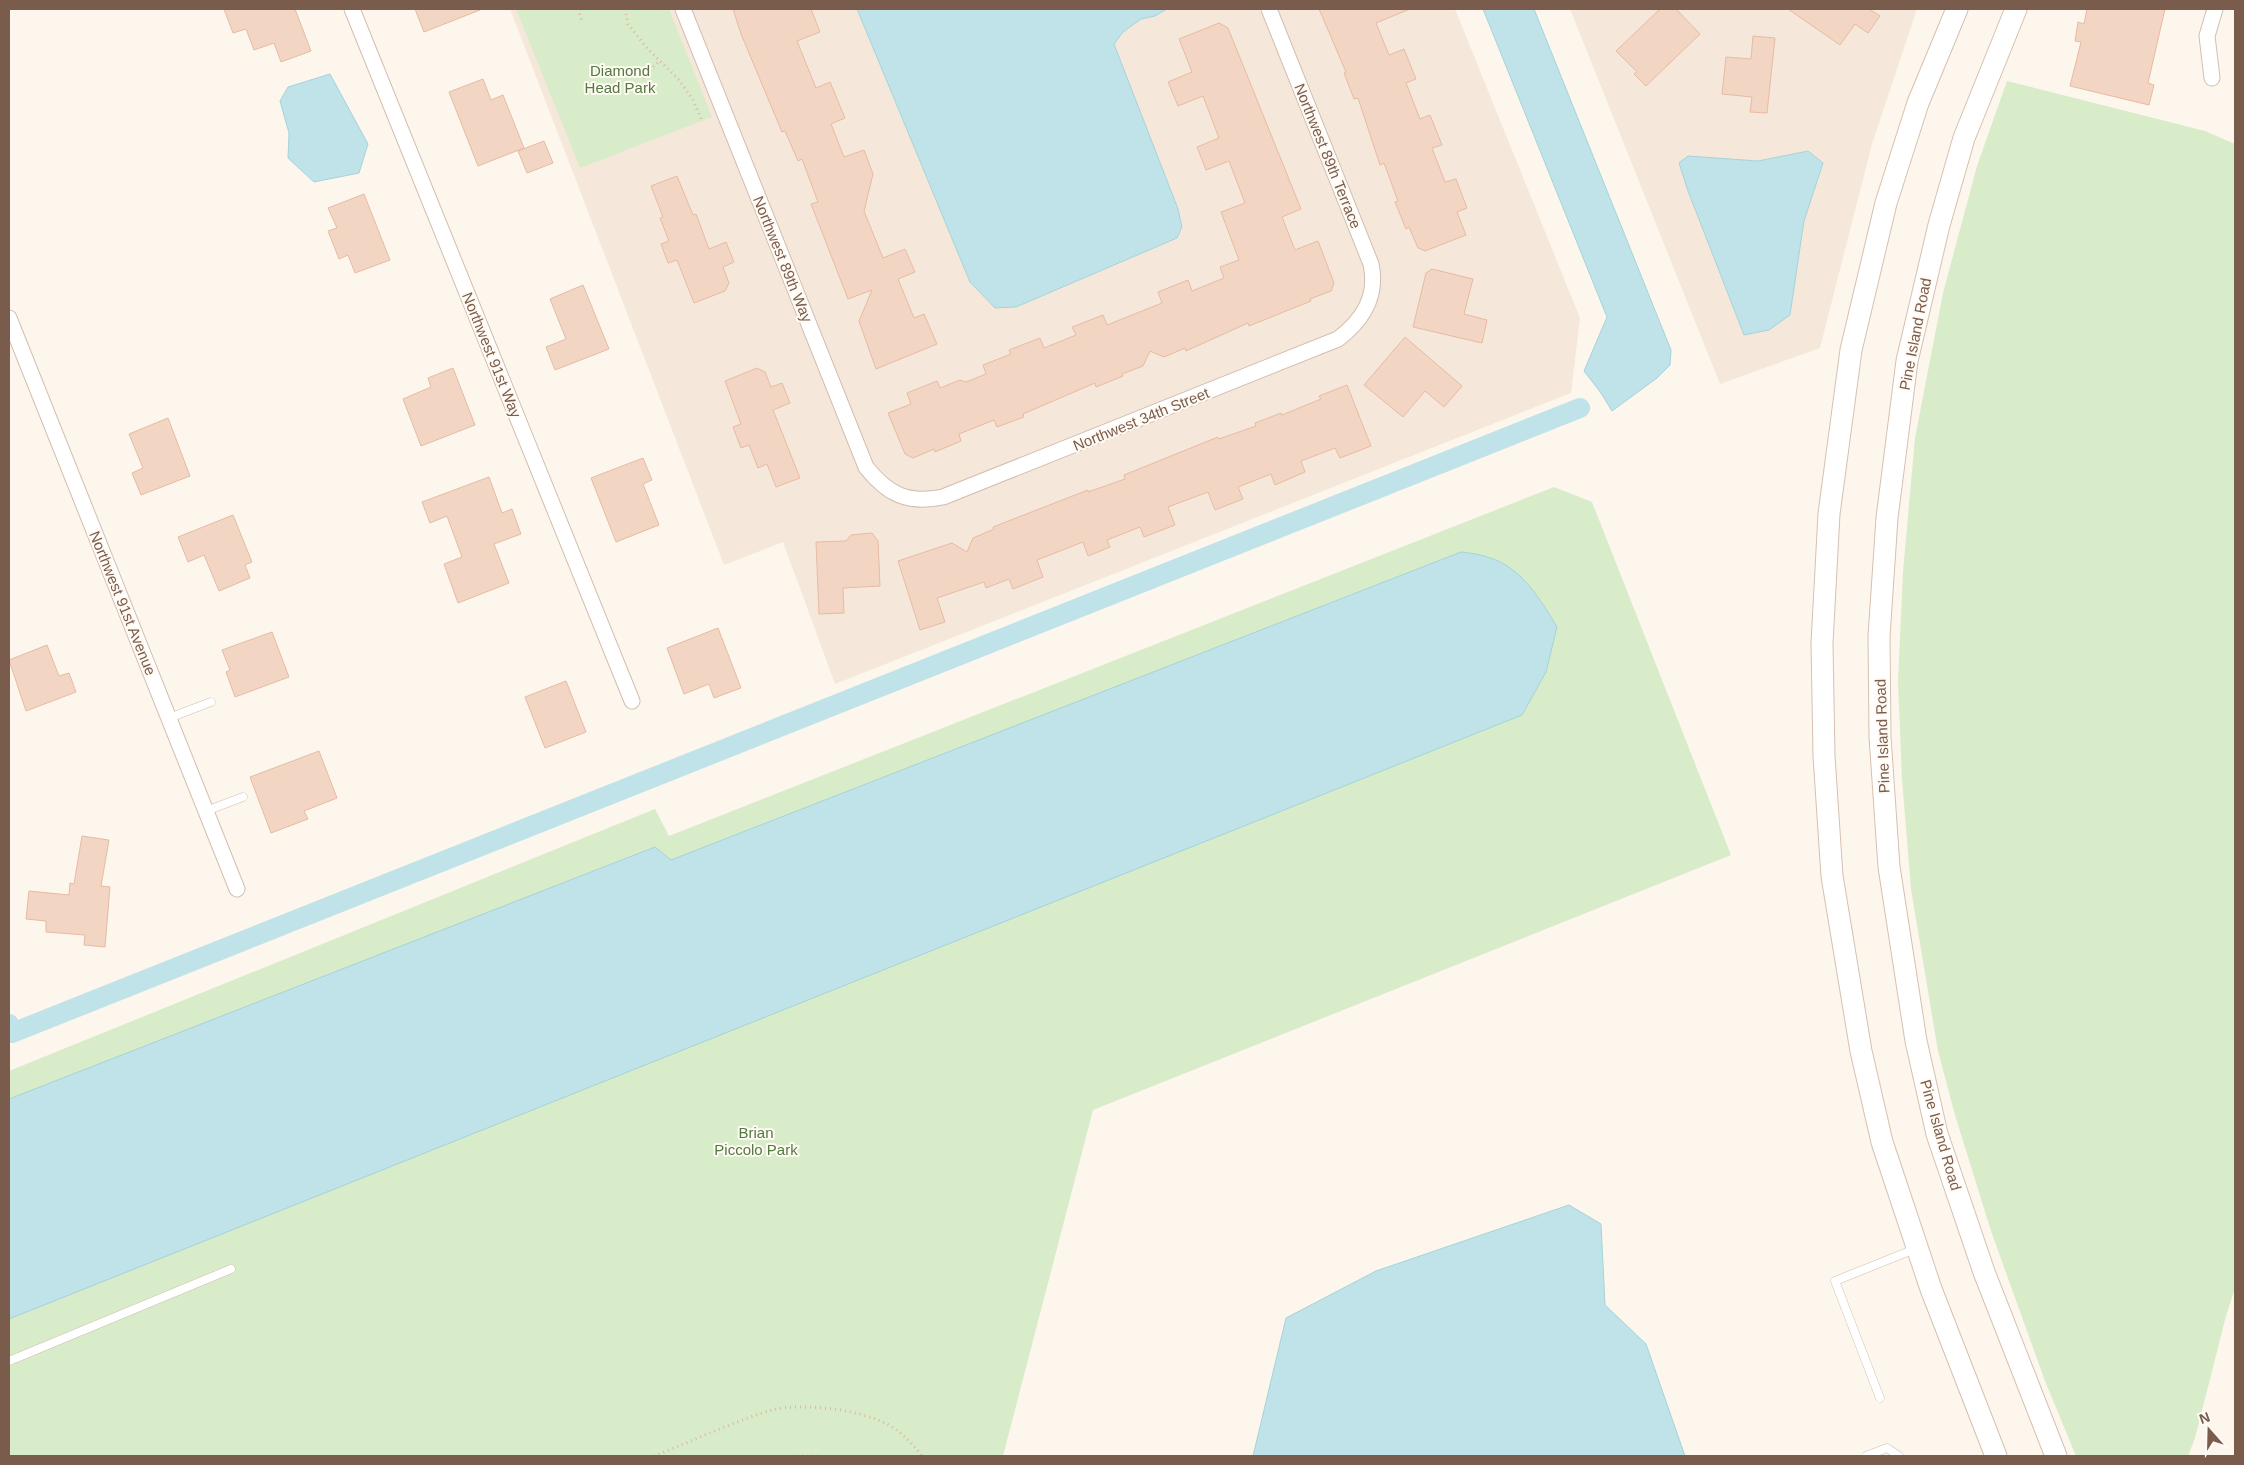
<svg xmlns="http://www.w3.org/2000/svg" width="2244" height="1465" font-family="Arial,sans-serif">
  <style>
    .residential { fill: #f5e8da }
    .green { fill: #d8ecc9 }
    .water { fill: #bfe3e8; stroke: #a5d3da }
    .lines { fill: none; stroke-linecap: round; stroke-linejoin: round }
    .canal { stroke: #bfe3e8; stroke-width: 20 }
    .building { fill: #f3d5c3; stroke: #e6bba3 }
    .service-casing { stroke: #d1beb0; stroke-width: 9 }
    .minor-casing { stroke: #d1beb0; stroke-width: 17 }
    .secondary-casing { stroke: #d6c0b0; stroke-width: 23 }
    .path { stroke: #d9b8a5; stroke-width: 3; stroke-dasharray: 1 4; stroke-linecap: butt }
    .service { stroke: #fff; stroke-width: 8 }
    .minor { stroke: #fff; stroke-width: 15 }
    .secondary { stroke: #fff; stroke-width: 21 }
    .labels { text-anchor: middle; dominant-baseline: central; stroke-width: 4; stroke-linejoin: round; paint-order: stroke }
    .park-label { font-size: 15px; fill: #537a41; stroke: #fffaf3 }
    .street-label { font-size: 15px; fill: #7a5c4d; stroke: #fffaf3 }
  </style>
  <rect width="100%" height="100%" fill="#fdf6ec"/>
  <path class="residential" d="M510,9H1455L1580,318L1571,393L835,684L783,542L724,565Z
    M1570,9H1917L1872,144L1820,348L1720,384Z"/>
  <path class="green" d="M516,9H669L712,117L580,168Z
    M2007,81L2205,131L2235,144V1288L2226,1316L2195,1438L2188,1456H2076L2045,1381L1991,1231L1955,1115L1938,1051L1911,889L1902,779L1898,681L1903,572L1915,438L1943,293L1977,166Z
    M1554,487L1592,502L1731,855L1093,1110L1003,1456H9V1071L655,809L669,836Z"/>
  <path class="water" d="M857,9H1167L1155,16L1141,19L1123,32L1114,44L1178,209L1182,227L1177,238L1016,307L995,308L970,282Z
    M1483,9H1534L1671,350L1670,365L1657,378L1612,411L1601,393L1584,371L1607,317Z
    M330,74L368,144L359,173L314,182L288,158L289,133L280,101L288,87Z
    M1808,151L1823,163L1804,221L1790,315L1769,330L1744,335L1688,191L1679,163L1688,156L1758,161Z
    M1461,552C1469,553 1479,554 1487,557C1521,566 1540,599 1557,627L1546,672L1522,715L9,1319V1099L655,847L671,860Z
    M1569,1205L1601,1224L1605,1305L1646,1344L1685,1456H1253L1286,1318L1376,1271Z"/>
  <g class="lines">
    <path class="canal" d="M9,1024L12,1033L1580,408"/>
  </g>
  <path class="building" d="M224,9H295L311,51L281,62L274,43L254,50L246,29L233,33Z
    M415,9H480V10L424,32Z
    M733,9H811L820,32L797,41L816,88L830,82L845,118L831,124L844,157L864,150L873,174L864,211L883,258L905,249L915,272L898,279L914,318L924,314L937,344L876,369L859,321L872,290L848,299L811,204L818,202L802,159L798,161L785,131L782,132L741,34Z
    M1319,9H1410L1376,23L1389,55L1404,49L1416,79L1406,83L1420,119L1430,115L1442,145L1432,148L1445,182L1456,179L1467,208L1457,212L1466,235L1425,251L1418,248L1409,227L1406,229L1395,202L1398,201L1384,163L1380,165L1358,98L1354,99L1344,73L1346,72Z
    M1660,9H1676L1700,34L1646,86L1634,74L1637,72L1616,51Z
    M1788,9H1869L1880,16L1868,33L1855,24L1840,45Z
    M2087,9H2165L2148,83L2154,85L2149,105L2070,86L2081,42L2075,41L2078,22L2084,24Z
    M1219,23L1228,28L1301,209L1282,217L1295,250L1318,241L1334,283L1331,291L1310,299L1311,301L1249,326L1248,323L1186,351L1185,348L1164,357L1150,351L1143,366L1122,374L1123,376L1096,387L1095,383L1023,414L1024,417L997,427L994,420L959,434L961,441L935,452L934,449L913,458L905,454L888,413L911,404L907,393L937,381L940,388L960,380L966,382L986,374L983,365L1011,354L1009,350L1040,338L1044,348L1076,335L1072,327L1103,315L1107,325L1162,303L1158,292L1188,280L1192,291L1224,278L1220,267L1239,260L1221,212L1245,203L1229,161L1206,170L1197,147L1219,138L1203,96L1178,106L1168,82L1192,72L1179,39Z
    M1753,36L1775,38L1767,113L1750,112L1752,97L1722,94L1726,57L1751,59Z
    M483,79L491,100L503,95L524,148L478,166L449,92Z
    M544,141L553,163L527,173L518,151Z
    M677,176L693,215L696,214L709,249L726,242L734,262L723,267L729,283L725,291L694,303L677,260L668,263L661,244L669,241L660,218L663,217L651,186Z
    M364,194L390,260L355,273L348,255L339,259L328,231L337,228L328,208Z
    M1432,269L1473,279L1464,314L1487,320L1482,343L1413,327L1426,273Z
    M583,285L609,349L555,370L546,347L566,339L550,299Z
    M1405,337L1462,386L1444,407L1425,391L1403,417L1364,385Z
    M453,368L475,425L421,446L403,399L431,387L428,378Z
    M757,368L765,372L771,387L782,383L790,403L773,410L800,478L776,487L767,464L758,468L749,445L741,448L733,427L741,424L725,381Z
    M1347,385L1371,446L1340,458L1335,448L1301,461L1305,472L1275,485L1271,474L1238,487L1243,499L1215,510L1208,492L1168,507L1175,525L1144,537L1140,527L1107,540L1110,547L1088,556L1083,542L1037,560L1043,577L1013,589L1009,579L986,588L984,582L937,598L945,622L920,630L898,561L952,543L967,552L973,538L994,529L993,527L1088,490V492L1125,479L1124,475L1218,437L1219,439L1256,426L1255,423L1281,413L1282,415L1321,399L1319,396Z
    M168,418L190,476L141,495L132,473L143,468L129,434Z
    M643,458L652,480L643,484L659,525L616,542L591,478Z
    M489,477L502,513L512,509L521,534L494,544L509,583L458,603L444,564L462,557L447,516L430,523L422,502Z
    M233,515L252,562L245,565L250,578L219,591L204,555L188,562L178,537Z
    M872,533L878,541L880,586L843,588L844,613L819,614L816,542L846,541L851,535Z
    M718,628L741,688L714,698L709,684L684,694L667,648Z
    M272,632L289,677L235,697L226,672L230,670L222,650Z
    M47,645L59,676L69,673L76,692L26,711L9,660Z
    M566,681L586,732L545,748L525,697Z
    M319,751L337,798L304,811L308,819L271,833L250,777Z
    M82,836L109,840L101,886L110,887L105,947L84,945L85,935L46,932V921L26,919L29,891L69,895L70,883L74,884Z"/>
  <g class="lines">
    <defs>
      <path id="service" d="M169,718L211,702
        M206,811L243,797
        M9,1361L231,1269
        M1880,1398L1835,1281L1915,1249
        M1866,1456L1887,1448L1899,1456"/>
      <path id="minor" d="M352,9L632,701
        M683,9L866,467C888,495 908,504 943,497L1338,339C1363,320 1378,297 1371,264L1269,9
        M2212,78L2207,36L2215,9
        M9,318L237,889"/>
      <path id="secondary" d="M1957,9L1918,103L1886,203L1851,350L1829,514L1822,643L1824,756L1832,876L1861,1051L1882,1142L1931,1289L1996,1456
        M2016,9L1964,138L1939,225L1907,361L1887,518L1879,636L1880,737L1889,867L1916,1041L1937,1134L1984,1272L2056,1456"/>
    </defs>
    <use href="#service" class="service-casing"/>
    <use href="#minor" class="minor-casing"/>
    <use href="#secondary" class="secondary-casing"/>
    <path class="path" d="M580,9L579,12L582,21
      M625,9L628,24L646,47L679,80L693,100L702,121
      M643,78L659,61
      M654,1456C693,1441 732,1422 772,1410C802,1402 866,1410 892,1427C905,1435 913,1445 922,1456
      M797,1456H822"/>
    <use href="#service" class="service"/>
    <use href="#minor" class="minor"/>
    <use href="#secondary" class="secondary"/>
  </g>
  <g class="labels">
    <g class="park-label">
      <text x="620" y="70">Diamond<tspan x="620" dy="17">Head Park</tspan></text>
      <text x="756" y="1132">Brian<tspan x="756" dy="17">Piccolo Park</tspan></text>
    </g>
    <g class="street-label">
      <text transform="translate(1328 156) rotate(68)">Northwest 89th Terrace</text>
      <text transform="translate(783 259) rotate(68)">Northwest 89th Way</text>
      <text transform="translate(1915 334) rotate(-79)">Pine Island Road</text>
      <text transform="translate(492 355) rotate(68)">Northwest 91st Way</text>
      <text transform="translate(1141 419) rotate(-22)">Northwest 34th Street</text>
      <text transform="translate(123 603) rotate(68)">Northwest 91st Avenue</text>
      <text transform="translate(1882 736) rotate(-92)">Pine Island Road</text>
      <text transform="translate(1941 1135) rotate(74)">Pine Island Road</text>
    </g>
  </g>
  <rect width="2244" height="1465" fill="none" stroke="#7a5c4d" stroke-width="20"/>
  <g transform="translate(2209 1430) rotate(340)" stroke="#fffaf3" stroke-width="4" paint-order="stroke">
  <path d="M0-4L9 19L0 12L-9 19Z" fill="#7a5c4d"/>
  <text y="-8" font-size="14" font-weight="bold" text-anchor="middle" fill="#7a5c4d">N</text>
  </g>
</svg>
